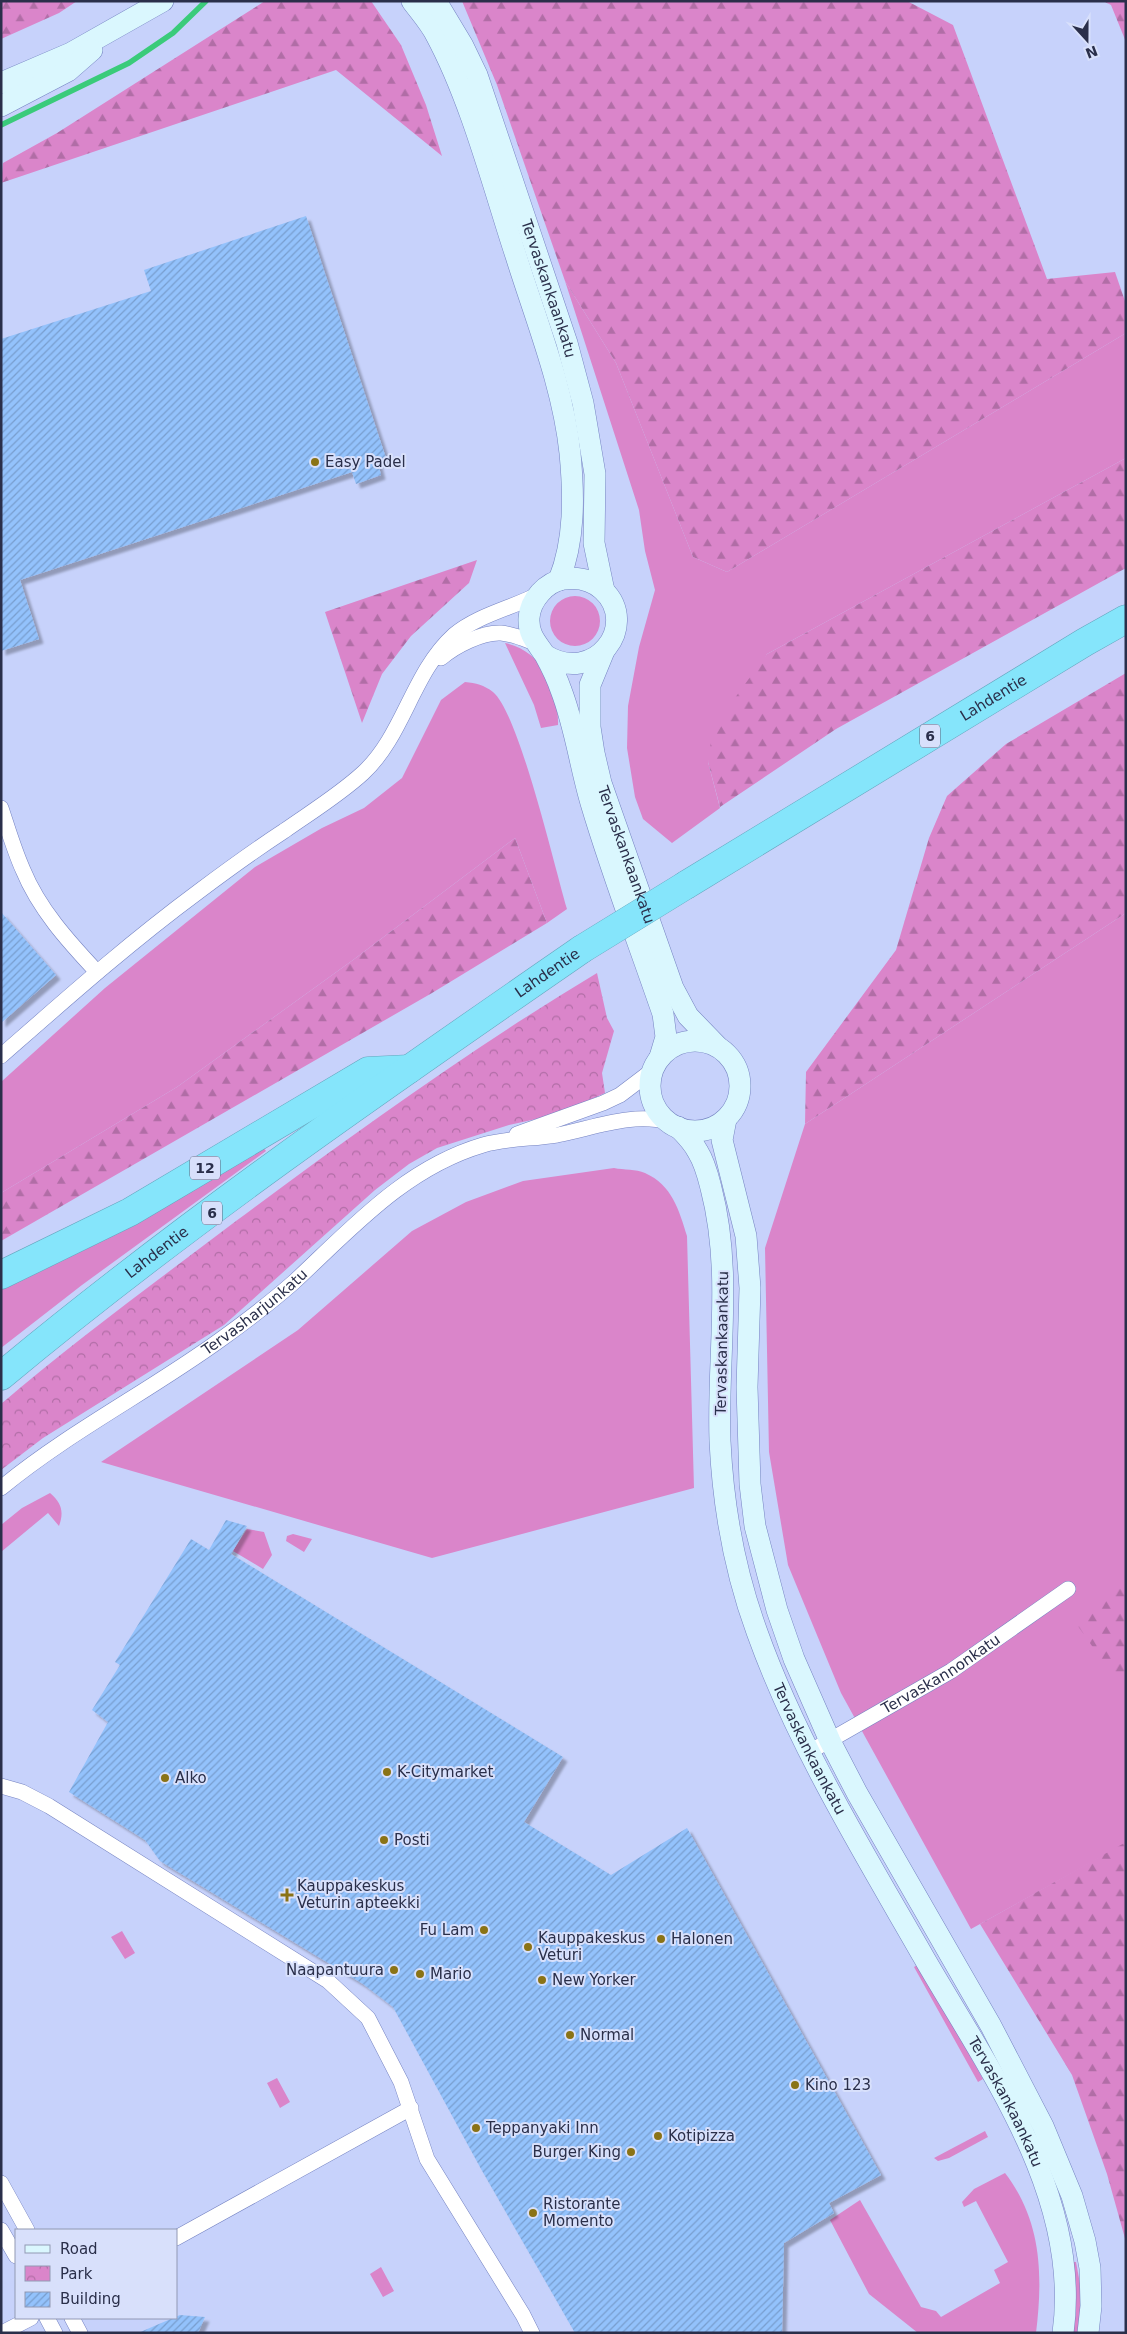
<svg xmlns="http://www.w3.org/2000/svg" width="1127" height="2334" font-family="'DejaVu Sans',sans-serif">
  <style>
    .green { fill: #da85ca }
    .forest { fill: url(#forest-firs) }
    .park { fill: url(#park-crowns) }
    .lines { fill: none; stroke-linecap: round; stroke-linejoin: round }
    .stream { stroke: #3acb7a; stroke-width: 5.5 }
    .building { fill: url(#building-hatch); filter: url(#shadow) }
    .street-casing { stroke: #7583c2; stroke-width: 16 }
    .secondary-casing { stroke: #7583c2; stroke-width: 22 }
    .highway-casing { stroke: #65a5bd; stroke-width: 29 }
    .street { stroke: #fff; stroke-width: 15 }
    .secondary { stroke: #daf7fe; stroke-width: 21 }
    .highway { stroke: #85e5fb; stroke-width: 28 }
    .highway-bridge-casing { stroke: #65a5bd; stroke-width: 29; stroke-linecap: butt }
    .highway-bridge { stroke: #85e5fb; stroke-width: 28 }
    .poi-dot { fill: #8a7316; stroke: #d8e0fb; stroke-width: 2 }
    .labels { text-anchor: middle; dominant-baseline: central; stroke-width: 4; stroke-linejoin: round; paint-order: stroke }
    .shield { fill: #d8e0fb; stroke: #5e647f; stroke-width: 1 }
    .shield-label { font-size: 14px; font-weight: bold; fill: #2a2f4a }
    .street-label { font-size: 15px; fill: #2a2f4a; stroke: #d8e0fb }
    .poi-label { font-size: 15px; fill: #2a2f4a; stroke: #d8e0fb; text-anchor: start }
  </style>
  <defs>
    <pattern id="forest-firs" width="22" height="20" patternUnits="userSpaceOnUse" patternTransform="scale(1.25)"><rect width="22" height="20" fill="#da85ca"/><path d="M5 1l3.5 6h-7zM16 11l3.5 6h-7z" fill="#b16da6"/></pattern>
    <pattern id="park-crowns" width="20" height="18" patternUnits="userSpaceOnUse" patternTransform="scale(1.25)"><rect width="20" height="18" fill="#da85ca"/><path d="M2 6a3 3 0 1 1 6 0M12 15a3 3 0 1 1 6 0" fill="none" stroke="#b16da6"/></pattern>
    <pattern id="building-hatch" width="6" height="6" patternUnits="userSpaceOnUse" patternTransform="scale(1.25)"><rect width="6" height="6" fill="#93c2fc"/><path d="M-1 1l2-2M0 6l6-6M5 7l2-2" fill="none" stroke="#789ece"/></pattern>
    <filter id="shadow"><feDropShadow dx="4.5" dy="4.5" stdDeviation="1" flood-color="#0004"/></filter>
  </defs>
  <rect width="100%" height="100%" fill="#c7d2fb"/>
  <path class="green" d="M565,281L616,363L693,557L727,572L1126,333V458L767,654L708,762L720,808L672,843L643,819L635,797L627,748L628,706L639,647L655,590L645,551L639,510Z
    M550 621a25 25 0 1 1 50 0a25 25 0 1 1-50 0Z
    M505,643C543,651 559,689 558,725L541,728L534,705Z
    M465,682C476,683 484,685 493,692C519,713 555,869 567,909L547,923L515,838L353,960L177,1087L1,1193V1082L105,988L255,867L322,828L364,808L402,778L441,700Z
    M1126,913V1843L971,1929L841,1693L788,1565L769,1452L765,1248L805,1124Z
    M263,1147L266,1151L82,1285L1,1348V1286Z
    M614,1168C624,1170 636,1169 645,1173C672,1185 679,1210 687,1236L694,1488L432,1558L101,1462L298,1330L412,1231L466,1202L523,1181Z
    M50,1493C62,1503 64,1512 59,1526L48,1513L1,1552V1525L22,1508Z
    M247,1529L264,1532L272,1555L263,1569L233,1551Z
    M293,1534L312,1539L304,1552L286,1541L287,1536Z
    M122,1931L135,1953L125,1959L111,1937Z
    M919,1964L983,2079L978,2082L914,1967Z
    M277,2078L290,2102L280,2108L267,2083Z
    M985,2131L988,2137L949,2158L938,2161L934,2158Z
    M1005,2173C1042,2221 1043,2276 1036,2333H918L869,2294L830,2220L860,2200L921,2307L936,2311L941,2317L1000,2283L994,2270L1008,2262L976,2201L964,2207L962,2202L974,2189Z
    M1073,2262H1076L1083,2300L1079,2333H1071L1074,2295Z
    M381,2267L394,2291L383,2297L370,2274Z"/>
  <path class="forest" d="M1,1H77L59,13L1,39Z
    M265,1H371L401,45L426,105L442,156L336,70L1,183L3,163L57,133Z
    M462,1H907L953,25L1047,279L1115,272L1126,304V333L727,572L693,557L616,363L565,281L497,85Z
    M1103,1H1126V42L1111,5Z
    M1126,458V568L836,729L720,807L708,762L713,728L767,654Z
    M477,560L469,583L411,636L382,674L362,723L325,612Z
    M1126,673V913L805,1124L806,1072L896,950L929,838L947,796L1006,744Z
    M515,838L547,923L432,993L1,1241V1193L177,1087L353,960Z
    M1126,1580V1694L1075,1622Z
    M1126,1842V2242L1107,2174L1072,2075L980,1924Z"/>
  <path class="park" d="M597,973L607,1018L614,1031L602,1073L605,1093L559,1114L509,1125L437,1148L409,1164L375,1190L224,1325L43,1438L1,1470V1404C77,1339 157,1281 236,1221C353,1134 472,1048 597,973Z"/>
  <g class="lines">
    <path class="stream" d="M1,125L129,63L173,33L206,1"/>
  </g>
  <path class="building" d="M306,216L387,461L378,463L381,475L356,484L352,472L20,580L39,639L1,651V339L151,291L144,270Z
    M1,912L56,975L1,1023Z
    M226,1520L247,1526L231,1554L563,1757L524,1822L611,1875L687,1828L881,2175L829,2203L834,2213L784,2243L782,2333H575L481,2169L393,2007L363,1984L160,1861L145,1840L69,1792L108,1722L92,1710L120,1665L115,1662L191,1539L209,1550Z
    M180,2315L205,2317L198,2333H138Z"/>
  <g class="lines">
    <defs>
      <g id="street">
        <path d="M441,658C455,646 482,632 501,633C513,634 524,639 535,643"/>
        <path d="M1,808C8,829 14,850 23,870C39,909 68,941 97,972"/>
        <path d="M1,1056C65,1000 129,943 198,892C226,871 255,850 284,831C311,812 339,795 363,773C404,735 412,673 454,635C478,615 512,608 539,594"/>
        <path d="M517,1134L603,1103L620,1095L653,1070"/>
        <path id="s1" d="M1,1488C69,1432 148,1392 220,1340C245,1322 270,1303 294,1282C352,1228 405,1168 483,1145C507,1138 532,1139 557,1135C594,1128 631,1112 669,1122"/>
        <path id="s2" d="M811,1751L951,1671L1068,1589"/>
        <path d="M1,1786L22,1792L49,1806L328,1981L368,2018L401,2082L427,2159L523,2315L532,2333"/>
        <path d="M1,2183L27,2230"/>
        <path d="M1,2230L16,2256"/>
        <path d="M176,2238L411,2108"/>
        <path d="M47,2318L55,2333"/>
        <path d="M72,2318L80,2333"/>
        <path d="M2,2333L31,2318"/>
      </g>
      <g id="secondary">
        <path d="M412,1C420,12 430,23 436,35C471,100 493,186 516,256C536,320 563,386 570,453C574,495 575,540 559,580"/>
        <path id="s3" d="M436,1L463,46L477,75L567,343L583,403L595,474L594,543L604,591"/>
        <path d="M1,83L71,53L163,1"/>
        <path d="M1,106L68,71L92,50"/>
        <path id="s4" d="M604,651L590,685V727L594,753L601,783L673,988L688,1016L717,1046"/>
        <path d="M545,655C595,686 640,625 603,590C592,580 578,577 564,579C546,582 530,600 529,618C528,635 537,643 545,655C551,666 557,678 561,690C575,726 580,766 591,803C612,874 639,944 663,1014L666,1037L660,1057"/>
        <circle cx="695" cy="1086" r="45"/>
        <path d="M726,1119L722,1140L746,1236L750,1288L747,1387L750,1484L755,1526L777,1610L794,1659L830,1741L857,1793L991,2026L1043,2126L1072,2196L1085,2241L1090,2268L1091,2306L1088,2333"/>
        <path id="s5" d="M678,1127C685,1134 693,1142 698,1152C705,1163 708,1176 711,1188C733,1272 717,1356 720,1441C723,1505 735,1572 757,1632C797,1744 864,1853 923,1956C988,2069 1082,2195 1063,2333"/>
      </g>
      <g id="highway">
        <path id="s6" d="M686,885L1085,642L1126,619"/>
        <path d="M1,1275L130,1212L368,1071L409,1069"/>
        <path id="s7" d="M1,1376C186,1222 385,1085 582,949"/>
      </g>
    </defs>
    <use href="#street" class="street-casing"/>
    <use href="#secondary" class="secondary-casing"/>
    <use href="#highway" class="highway-casing"/>
    <use href="#street" class="street"/>
    <use href="#secondary" class="secondary"/>
    <use href="#highway" class="highway"/>
    <defs>
      <path id="highway-bridge" d="M582,949L686,885"/>
    </defs>
    <use href="#highway-bridge" class="highway-bridge-casing"/>
    <use href="#highway-bridge" class="highway-bridge"/>
  </g>
  <g class="poi-dot">
    <circle cx="315" cy="462" r="5"/>
    <circle cx="387" cy="1772" r="5"/>
    <circle cx="165" cy="1778" r="5"/>
    <circle cx="384" cy="1840" r="5"/>
    <path d="M284.5 1887.5h5v5h5v5h-5v5h-5v-5h-5v-5h5z"/>
    <circle cx="484" cy="1930" r="5"/>
    <circle cx="661" cy="1939" r="5"/>
    <circle cx="528" cy="1947" r="5"/>
    <circle cx="394" cy="1970" r="5"/>
    <circle cx="420" cy="1974" r="5"/>
    <circle cx="542" cy="1980" r="5"/>
    <circle cx="570" cy="2035" r="5"/>
    <circle cx="795" cy="2085" r="5"/>
    <circle cx="476" cy="2128" r="5"/>
    <circle cx="658" cy="2136" r="5"/>
    <circle cx="631" cy="2152" r="5"/>
    <circle cx="533" cy="2213" r="5"/>
  </g>
  <g class="labels">
    <g class="shield">
      <rect x="920" y="724.5" width="20" height="23" rx="4"/>
      <rect x="190" y="1156.5" width="30" height="23" rx="4"/>
      <rect x="202" y="1201.5" width="20" height="23" rx="4"/>
    </g>
    <g class="shield-label">
      <text x="930" y="736">6</text>
      <text x="205" y="1168">12</text>
      <text x="212" y="1213">6</text>
    </g>
    <g class="street-label">
      <text stroke="none"><textPath href="#s3" startOffset="310">Tervaskankaankatu</textPath></text>
      <text stroke="none"><textPath href="#s6" startOffset="360">Lahdentie</textPath></text>
      <text stroke="none"><textPath href="#s4" startOffset="212">Tervaskankaankatu</textPath></text>
      <text stroke="none"><textPath href="#s7" startOffset="679">Lahdentie</textPath></text>
      <text stroke="none"><textPath href="#s7" startOffset="199">Lahdentie</textPath></text>
      <text stroke="none"><textPath href="#s1" startOffset="309">Tervasharjunkatu</textPath></text>
      <text transform="translate(722 1343) rotate(-89)">Tervaskankaankatu</text>
      <text stroke="none"><textPath href="#s2" startOffset="151">Tervaskannonkatu</textPath></text>
      <text stroke="none"><textPath href="#s5" startOffset="648">Tervaskankaankatu</textPath></text>
      <text stroke="none"><textPath href="#s5" startOffset="1052">Tervaskankaankatu</textPath></text>
    </g>
    <g class="poi-label">
      <text x="325" y="462">Easy Padel</text>
      <text x="397" y="1772">K-Citymarket</text>
      <text x="175" y="1778">Alko</text>
      <text x="394" y="1840">Posti</text>
      <text x="297" y="1886">Kauppakeskus<tspan x="297" dy="17">Veturin apteekki</tspan></text>
      <text x="474" y="1930" text-anchor="end">Fu Lam</text>
      <text x="538" y="1938">Kauppakeskus<tspan x="538" dy="17">Veturi</tspan></text>
      <text x="671" y="1939">Halonen</text>
      <text x="384" y="1970" text-anchor="end">Naapantuura</text>
      <text x="430" y="1974">Mario</text>
      <text x="552" y="1980">New Yorker</text>
      <text x="580" y="2035">Normal</text>
      <text x="805" y="2085">Kino 123</text>
      <text x="486" y="2128">Teppanyaki Inn</text>
      <text x="668" y="2136">Kotipizza</text>
      <text x="621" y="2152" text-anchor="end">Burger King</text>
      <text x="543" y="2204">Ristorante<tspan x="543" dy="17">Momento</tspan></text>
    </g>
  </g>
  <rect width="1127" height="2334" fill="none" stroke="#2a2f4a" stroke-width="5"/>
  <rect x="15" y="2229" width="162" height="90" fill="#d8e0fb" stroke="#9299b4"/>
  <rect x="25" y="2245" width="25" height="8" fill="#daf7fe" stroke="#9299b4"/>
  <text x="60" y="2254" font-size="15" fill="#2a2f4a">Road</text>
  <rect x="25" y="2266" width="25" height="15" fill="url(#park-crowns)" stroke="#9299b4"/>
  <text x="60" y="2279" font-size="15" fill="#2a2f4a">Park</text>
  <rect x="25" y="2292" width="25" height="15" fill="url(#building-hatch)" stroke="#9299b4"/>
  <text x="60" y="2304" font-size="15" fill="#2a2f4a">Building</text>
  <g transform="translate(1087 40) rotate(159)" stroke="#d8e0fb" stroke-width="4" paint-order="stroke">
  <path d="M0-4L9 19L0 12L-9 19Z" fill="#2a2f4a"/>
  <text y="-8" font-size="14" font-weight="bold" text-anchor="middle" fill="#2a2f4a">N</text>
  </g>
</svg>
